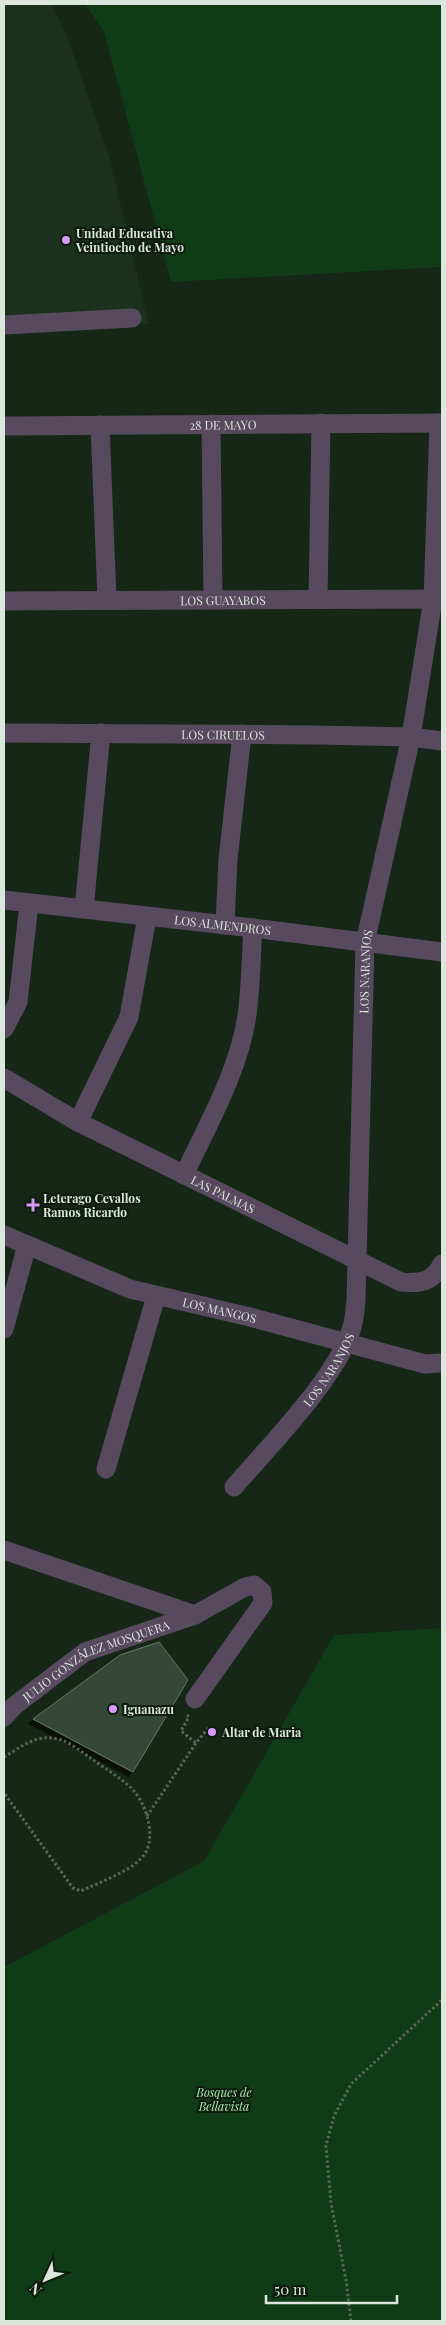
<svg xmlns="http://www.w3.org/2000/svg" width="446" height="2325" font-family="'Playfair Display',serif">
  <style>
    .built { fill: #1b301d }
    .green { fill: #0f3b16 }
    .building { fill: #364737; stroke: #647765; filter: url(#shadow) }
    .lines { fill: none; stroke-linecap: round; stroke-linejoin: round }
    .path { stroke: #576658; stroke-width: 3; stroke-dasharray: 2.5 2.5; stroke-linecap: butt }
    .minor { stroke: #574a5f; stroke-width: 19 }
    .poi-dot { fill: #d69bfa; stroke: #0d1c0e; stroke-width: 2 }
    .labels { text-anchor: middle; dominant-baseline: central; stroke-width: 4; stroke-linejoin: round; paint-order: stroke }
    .poi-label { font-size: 12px; font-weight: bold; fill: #dbe6dc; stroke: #0d1c0e; text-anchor: start }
    .street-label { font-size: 12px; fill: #dbe6dc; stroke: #0d1c0e }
    .park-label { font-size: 12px; font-style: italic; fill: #a8edac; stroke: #0d1c0e }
  </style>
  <defs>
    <filter id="shadow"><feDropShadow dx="-4.5" dy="4.5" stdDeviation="0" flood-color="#0009"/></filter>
  </defs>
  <rect width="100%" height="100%" fill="#162617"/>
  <path class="built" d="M4,4H52L67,36L109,156L149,324L4,329Z"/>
  <path class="green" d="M85,4H442V267L171,282L104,32Z
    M442,1628V2321H4V1967L204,1861L334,1635Z"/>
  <path class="building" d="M159,1642L188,1680L133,1772L33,1719L120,1655Z"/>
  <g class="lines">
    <path class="path" d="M187,1715L189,1717L181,1731L196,1743
      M4,1757C19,1748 34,1736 52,1738C67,1739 80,1751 92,1759C104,1768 118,1776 129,1786C145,1800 156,1832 146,1852C136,1870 99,1882 81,1891L73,1888L4,1793
      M147,1816L196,1743L210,1726
      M351,2321L346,2280L331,2203L326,2146L334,2116L351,2084L442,2000"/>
    <g class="minor">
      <path d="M4,325L132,318"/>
      <path d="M211,424L213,599"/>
      <path d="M100,425L107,599"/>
      <path id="s1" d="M4,426L442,423"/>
      <path d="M318,599L321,423"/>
      <path id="s2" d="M4,601L442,599"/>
      <path id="s3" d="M4,733L319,735L411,737L442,741"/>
      <path id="s4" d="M4,900L253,928L442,952"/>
      <path d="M84,909L101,733"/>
      <path d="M225,925L228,859L242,734"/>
      <path d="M4,1029L18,1002L29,904"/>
      <path id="s5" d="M4,1078L78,1122L401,1282C420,1284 433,1282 442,1264"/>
      <path d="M78,1122L129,1017L147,917"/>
      <path d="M184,1175C208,1124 239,1071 247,1015C251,987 251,956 253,928"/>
      <path id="s6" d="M4,1235L130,1289L250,1317L425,1364L442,1363"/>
      <path d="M4,1329L27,1245"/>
      <path d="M106,1469L156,1296"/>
      <path id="s7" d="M234,1487C268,1447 342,1373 353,1323C355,1316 355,1308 356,1300L365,943L411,737L433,599L439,423"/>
      <path d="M4,1550L195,1615"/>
      <path id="s8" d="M4,1717L14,1706L85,1652L195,1615L245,1587L254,1585L262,1592L263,1603L195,1699"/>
    </g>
  </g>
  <g class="poi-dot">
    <circle cx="66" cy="240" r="5"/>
    <path d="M30.5 1197.5h5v5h5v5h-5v5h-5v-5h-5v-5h5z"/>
    <circle cx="113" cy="1709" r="5"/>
    <circle cx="212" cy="1732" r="5"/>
  </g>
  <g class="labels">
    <g class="poi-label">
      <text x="76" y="233">Unidad Educativa<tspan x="76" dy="14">Veintiocho de Mayo</tspan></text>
      <text x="43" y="1198">Leterago Cevallos<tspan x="43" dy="14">Ramos Ricardo</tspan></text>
      <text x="123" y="1709">Iguanazu</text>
      <text x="222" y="1732">Altar de Maria</text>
    </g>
    <g class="street-label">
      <text stroke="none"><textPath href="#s1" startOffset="219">28 DE MAYO</textPath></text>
      <text stroke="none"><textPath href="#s2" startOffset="219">LOS GUAYABOS</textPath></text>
      <text stroke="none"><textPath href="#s3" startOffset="219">LOS CIRUELOS</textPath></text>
      <text stroke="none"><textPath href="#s4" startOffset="220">LOS ALMENDROS</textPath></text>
      <text stroke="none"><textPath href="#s7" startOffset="556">LOS NARANJOS</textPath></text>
      <text stroke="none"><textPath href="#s5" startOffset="248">LAS PALMAS</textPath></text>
      <text stroke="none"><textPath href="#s6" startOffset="229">LOS MANGOS</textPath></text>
      <text stroke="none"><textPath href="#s7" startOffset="151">LOS NARANJOS</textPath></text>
      <text stroke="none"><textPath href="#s8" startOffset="110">JULIO GONZÁLEZ MOSQUERA</textPath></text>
    </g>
    <g class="park-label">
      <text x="224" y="2092">Bosques de<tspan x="224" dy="14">Bellavista</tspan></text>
    </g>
  </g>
  <rect width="446" height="2325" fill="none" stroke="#dbe6dc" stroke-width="10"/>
  <g transform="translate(45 2280) rotate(226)" stroke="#0d1c0e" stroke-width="4" paint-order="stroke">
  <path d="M0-4L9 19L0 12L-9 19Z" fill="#dbe6dc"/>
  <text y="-8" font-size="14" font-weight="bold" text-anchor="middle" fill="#dbe6dc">N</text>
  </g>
  <path d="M266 2295v8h131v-8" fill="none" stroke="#dbe6dc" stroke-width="2.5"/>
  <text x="274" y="2295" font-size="15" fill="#dbe6dc" stroke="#0d1c0e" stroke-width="4" paint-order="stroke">50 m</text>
</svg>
